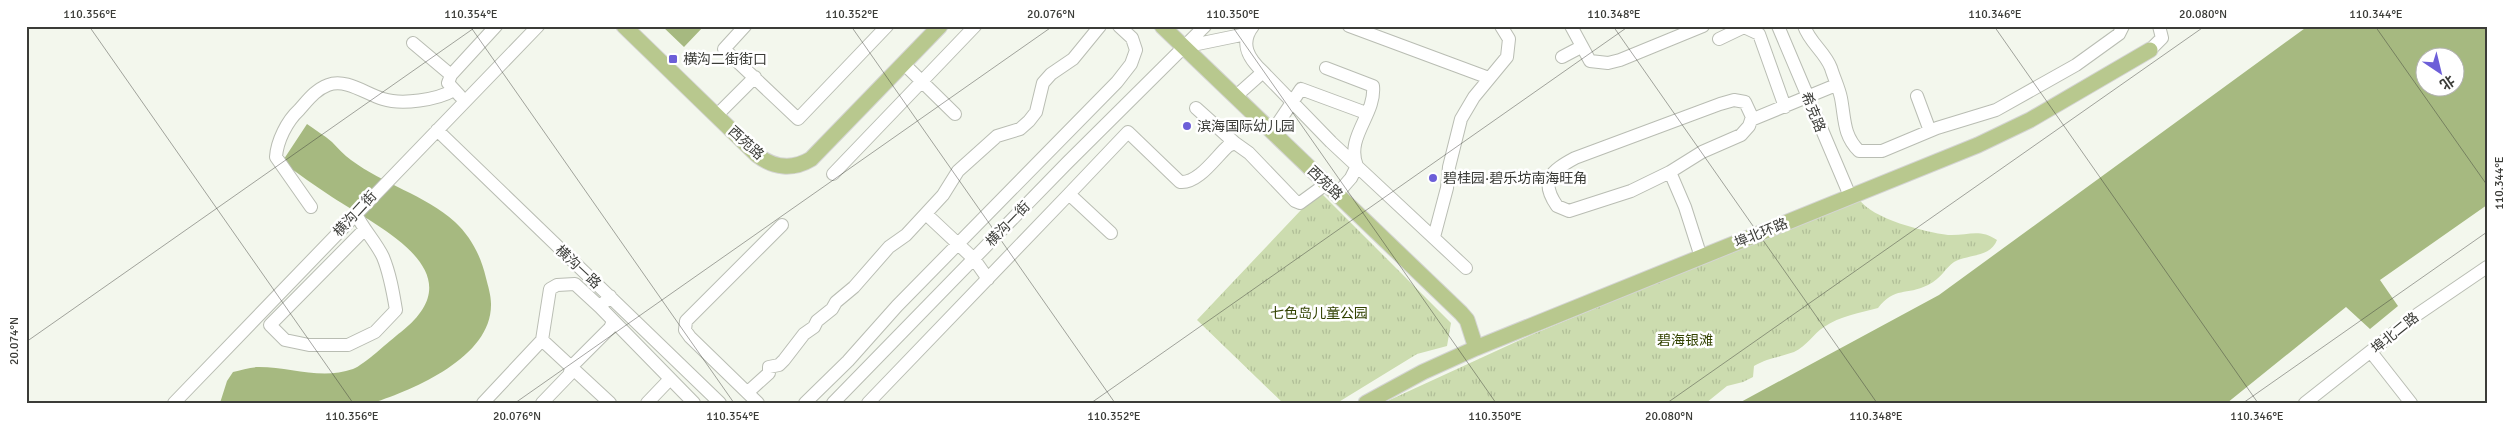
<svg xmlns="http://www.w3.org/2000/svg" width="2513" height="429" font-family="Signika,'Noto Sans SC',sans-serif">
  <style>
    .park { fill: url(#park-tufts) }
    .water { fill: #a6b980; fill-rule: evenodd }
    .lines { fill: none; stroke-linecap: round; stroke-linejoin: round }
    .minor-casing { stroke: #b9bdb3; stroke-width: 14 }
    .major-casing { stroke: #d4d4d3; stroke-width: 17 }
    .minor { stroke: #fff; stroke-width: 12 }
    .major { stroke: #b8c88e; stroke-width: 15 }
    .ticks { fill: none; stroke: #3b3c38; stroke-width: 1; stroke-opacity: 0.45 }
    .poi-dot { fill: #6c5ed8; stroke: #fff; stroke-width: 2 }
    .labels { text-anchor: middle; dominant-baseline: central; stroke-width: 5; stroke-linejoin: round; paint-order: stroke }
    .poi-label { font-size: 14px; fill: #3b3c38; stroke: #fff; text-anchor: start }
    .street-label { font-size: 14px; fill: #3b3c38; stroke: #fff }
    .park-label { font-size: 14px; fill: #324200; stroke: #fff }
    .neatline { fill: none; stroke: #3b3c38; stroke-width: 2 }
    .ticks-label { font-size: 12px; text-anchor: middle; fill: #3b3c38 }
  </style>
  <defs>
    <pattern id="park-tufts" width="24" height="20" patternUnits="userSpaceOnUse" patternTransform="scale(1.25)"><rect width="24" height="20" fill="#ccdcaf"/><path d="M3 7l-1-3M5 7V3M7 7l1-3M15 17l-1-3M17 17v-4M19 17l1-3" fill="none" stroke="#b0be97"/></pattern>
  </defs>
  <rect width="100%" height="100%" fill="#f3f7ed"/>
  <path class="park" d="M1319,191L1451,323L1447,346L1417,354L1337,403H1283L1197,320Z
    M1859,199C1872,219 1925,232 1948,235C1968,236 1979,228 1997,240C1990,258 1968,254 1954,262C1945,268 1942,278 1928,285C1906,296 1895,286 1878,308C1860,313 1840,316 1824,327C1813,334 1807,346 1794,352C1780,357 1767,358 1754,366L1753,377L1743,382L1727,386L1706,403H1383L1531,335Z"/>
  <path class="water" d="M662,26H704L684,47Z
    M2308,26H2487V205L2380,280L2398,306L2370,329L2346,307L2227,403H1739L1939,295ZM2426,58H2456V88H2426Z
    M307,124C315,130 324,135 332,142C338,148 344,155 351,160C383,184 425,195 455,222C471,237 481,256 486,278C488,286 491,295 491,304C492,357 415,389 373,403H220L227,381L233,372C241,370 251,367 259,367C291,367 321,380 353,369C364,365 389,341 401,332C478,272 378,227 332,197C315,186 299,174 282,162Z"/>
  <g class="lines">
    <defs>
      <path id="minor" d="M745,26L724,49L798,119L887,26
        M1253,26C1239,44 1249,59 1263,72
        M1349,26L1489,78
        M1571,26L1590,61L1608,63L1620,60L1703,26
        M1778,26L1850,196
        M1804,26C1810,43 1825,52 1831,68C1834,78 1839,88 1841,98C1845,119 1843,135 1859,151H1882L1937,128L1996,110L2076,65L2119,34L2123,26
        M1719,39L1744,27L1759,34L1785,107
        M413,43L451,75
        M1183,47L1246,34
        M2150,50L2162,38L2159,26
        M1562,57L1581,47
        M904,64L955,114
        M1326,68L1373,86C1376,115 1345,137 1357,166L1351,178L1337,194
        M460,96L448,83L451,75L496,26
        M1917,96L1930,131
        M1235,97L1263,72L1331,142L1466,268
        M1196,108L1235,143
        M716,116L755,77
        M1751,120L1836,85
        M437,130L720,403
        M1272,132L1301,89L1366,113
        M1670,172L1702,152L1741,135L1749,126L1752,117L1745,102L1734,100L1720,104L1575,158C1551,171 1539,180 1557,206L1569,211L1631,191L1670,172L1685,207L1701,257
        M833,174L975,26
        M311,207L276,157C277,141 287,121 299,110C308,100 315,90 328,85C346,78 366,94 383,99C402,105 437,100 454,90
        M356,214C363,229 376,242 383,257C390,274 393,292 396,310L375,332L348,345H309L285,340L270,325L364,230
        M926,214L974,259L988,279
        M1111,233L1069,194L1128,132L1180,182C1198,184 1215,158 1228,146L1235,143L1249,153L1295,201L1300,203L1326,184
        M1434,237L1447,188L1449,167L1461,119L1474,97L1507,57L1509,39L1501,26
        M600,307L694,403
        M542,340L610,403
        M2371,352L2411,403
        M748,392L769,373V367L779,365L784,360L804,334L814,327L817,321L832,309L836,302L854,287L889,247L906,235L943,195L958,171L997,136L1020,129L1029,121L1036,112L1043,83L1051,74L1073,59L1100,26
        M174,403L538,26
        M483,403L542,340L550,289L557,285L575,284L600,307L610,296
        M542,403L569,375L572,366L610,328L613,321
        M647,403L670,379
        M758,403L690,337L685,330L686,321L782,225
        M805,403L848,361L897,306L1117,82L1131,64L1136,50L1132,38L1119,26
        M833,403L1067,163L1205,26
        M868,403L1069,194
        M2305,403L2418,314L2487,267"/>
      <path id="major" d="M624,26L757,155C774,168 793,170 811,159L940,26
        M1162,26L1461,313L1467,320L1476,348
        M1366,403L1423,372L1476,348L1978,145L2030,120L2150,50"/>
    </defs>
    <use href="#minor" class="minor-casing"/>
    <use href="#major" class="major-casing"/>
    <use href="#minor" class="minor"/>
    <use href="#major" class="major"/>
  </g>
  <path class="ticks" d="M89,26L353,403M470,26L734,403M851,26L1115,403M1232,26L1496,403M1613,26L1877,403M1994,26L2258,403M2375,26L2487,185M26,342L477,26M515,403L1053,26M1091,403L1629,26M1667,403L2205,26M2243,403L2487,232"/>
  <g class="poi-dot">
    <rect x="668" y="54" width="10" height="10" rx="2.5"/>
    <circle cx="1187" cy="126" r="5"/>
    <circle cx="1433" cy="178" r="5"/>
  </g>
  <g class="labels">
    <g class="poi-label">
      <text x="683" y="59">横沟二街街口</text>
      <text x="1197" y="126">滨海国际幼儿园</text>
      <text x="1443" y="178">碧桂园·碧乐坊南海旺角</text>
    </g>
    <g class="street-label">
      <text transform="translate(1813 112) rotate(68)">希克路</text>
      <text transform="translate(746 143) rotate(42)">西苑路</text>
      <text transform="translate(1325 183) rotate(44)">西苑路</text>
      <text transform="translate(355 214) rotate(-47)">横沟二街</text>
      <text transform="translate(1008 224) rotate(-46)">横沟一街</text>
      <text transform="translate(1761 233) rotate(-22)">埠北环路</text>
      <text transform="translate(578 267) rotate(43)">横沟一路</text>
      <text transform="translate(2395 333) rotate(-39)">埠北二路</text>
    </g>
    <g class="park-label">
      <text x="1319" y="313">七色岛儿童公园</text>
      <text x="1685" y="340">碧海银滩</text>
    </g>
  </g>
  <rect width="2513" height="429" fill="none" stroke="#ffffff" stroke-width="55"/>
  <g transform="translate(2440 72) rotate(145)"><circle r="24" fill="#ffffff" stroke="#b1b1af"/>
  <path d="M0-4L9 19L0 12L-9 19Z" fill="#6c5ed8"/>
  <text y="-8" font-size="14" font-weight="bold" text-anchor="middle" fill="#3b3c38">北</text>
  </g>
  <rect x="28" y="28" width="2458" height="374" class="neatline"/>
  <g class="ticks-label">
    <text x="90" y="18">110.356°E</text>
    <text x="471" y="18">110.354°E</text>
    <text x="852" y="18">110.352°E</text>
    <text x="1051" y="18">20.076°N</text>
    <text x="1233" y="18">110.350°E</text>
    <text x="1614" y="18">110.348°E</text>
    <text x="1995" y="18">110.346°E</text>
    <text x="2203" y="18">20.080°N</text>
    <text x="2376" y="18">110.344°E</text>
    <text transform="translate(2499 183) rotate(-90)" y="4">110.344°E</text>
    <text transform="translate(14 341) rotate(-90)" y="4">20.074°N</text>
    <text x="352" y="420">110.356°E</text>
    <text x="517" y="420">20.076°N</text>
    <text x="733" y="420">110.354°E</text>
    <text x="1114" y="420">110.352°E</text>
    <text x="1495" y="420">110.350°E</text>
    <text x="1669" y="420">20.080°N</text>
    <text x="1876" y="420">110.348°E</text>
    <text x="2257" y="420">110.346°E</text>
  </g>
</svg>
